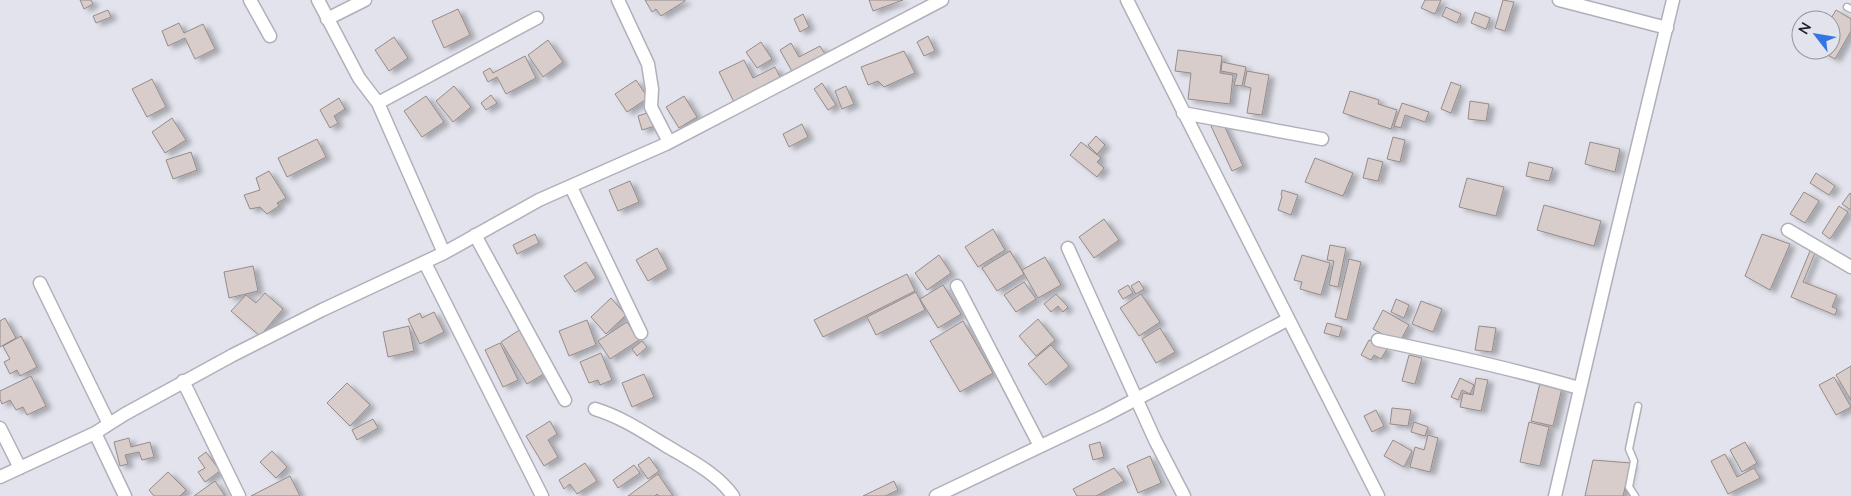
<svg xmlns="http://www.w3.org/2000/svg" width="1851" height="496" font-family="Lato,sans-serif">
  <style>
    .building { fill: #d8cdca; stroke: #958b88; filter: url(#shadow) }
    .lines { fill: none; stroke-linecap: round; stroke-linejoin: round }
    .lane-casing { stroke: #b0b0ba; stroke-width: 9 }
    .street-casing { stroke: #b0b0ba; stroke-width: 15 }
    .lane { stroke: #fff; stroke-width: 6 }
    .street { stroke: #fff; stroke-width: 12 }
  </style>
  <defs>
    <filter id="shadow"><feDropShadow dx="5.5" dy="3" stdDeviation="2.5" flood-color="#0004"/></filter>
  </defs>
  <rect width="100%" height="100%" fill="#e3e3ed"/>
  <path class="building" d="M80,0H91L93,4L84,9Z
    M645,0H685V1L661,16L656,9L652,12Z
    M869,0H903L873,11Z
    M1425,0H1441L1435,14L1421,8Z
    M1503,0L1514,2L1505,31L1495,28Z
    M1446,7L1461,14L1457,23L1442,16Z
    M458,9L470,35L444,48L432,21Z
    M108,10L111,17L96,23L93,16Z
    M1836,10L1851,19V31L1835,59L1819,50H1831L1830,20Z
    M1475,12L1490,18L1486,29L1471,23Z
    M803,14L809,27L800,32L794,19Z
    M179,23L184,33L203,24L215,49L195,59L185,38L168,46L162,31Z
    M928,36L935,51L924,56L917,42Z
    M394,37L408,58L389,71L375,50Z
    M548,40L563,62L543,77L528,55Z
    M761,42L772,59L757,68L746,52Z
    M791,43L799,57L820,46L825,54L793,73L780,50Z
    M1178,50L1222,56L1220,73L1233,75L1230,104L1188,99L1191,73L1175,71Z
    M904,51L915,73L884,87L878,81L868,85L861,67Z
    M525,56L536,78L506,94L497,77L488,82L483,72L490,68L493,73Z
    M744,60L753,78L775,67L781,79L734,102L719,72Z
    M1222,62L1246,67L1242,86L1234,85L1237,74L1221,71Z
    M1247,71L1269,75L1262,115L1247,113L1251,88L1244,86Z
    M152,79L166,107L147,117L132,89Z
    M636,80L648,98L627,112L615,94Z
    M1451,82L1461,86L1451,113L1441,109Z
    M822,83L836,105L828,110L814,89Z
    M454,86L471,107L453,122L436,101Z
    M846,86L854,104L842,109L835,91Z
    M1350,91L1379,100L1378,104L1397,110L1391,129L1343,113Z
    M491,95L497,103L486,110L481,103Z
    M426,96L444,122L422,137L404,111Z
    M684,96L697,117L679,128L666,107Z
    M339,98L345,109L334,116L338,123L330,128L320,110Z
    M1470,101L1489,104L1486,121L1468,119Z
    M1402,103L1429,112L1425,122L1405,115L1401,128L1394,126Z
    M650,112L655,126L642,130L638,116Z
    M172,118L186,140L165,153L152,132Z
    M1222,121L1243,166L1232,171L1211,126Z
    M802,124L808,137L789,147L783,134Z
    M1096,136L1105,145L1097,154L1088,145Z
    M1393,137L1405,140L1400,162L1387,159Z
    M317,139L326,157L287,177L278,158Z
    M1081,142L1101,158L1097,162L1104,168L1097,177L1070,155Z
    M1590,142L1620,149L1615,172L1585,164Z
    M191,152L197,170L173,179L166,160Z
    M1315,158L1353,173L1343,196L1305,182Z
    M1368,158L1383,162L1378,181L1363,178Z
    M1529,162L1553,168L1549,181L1526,176Z
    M269,171L286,198L277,203L279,206L267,214L260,207L250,209L244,195L260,190L256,178Z
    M1816,173L1835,186L1829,195L1810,183Z
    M1467,178L1504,187L1496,216L1459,207Z
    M630,181L639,202L618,211L609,190Z
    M1282,190L1298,195L1291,215L1278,210L1282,196L1281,195Z
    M1804,192L1819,201L1805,223L1790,214Z
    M1850,193L1851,194V210L1842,204Z
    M1544,205L1601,221L1594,246L1537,230Z
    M1839,206L1848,212L1830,239L1822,233Z
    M1104,219L1119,240L1094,258L1079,237Z
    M993,229L1005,250L978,267L965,247Z
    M535,234L539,243L517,254L513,245Z
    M1762,234L1790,244L1770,290L1745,276Z
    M1330,245L1346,248L1338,287L1329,285L1334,261L1327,260Z
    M657,248L668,269L648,281L636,260Z
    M1010,251L1024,274L997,291L982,268Z
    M1810,251L1815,253L1803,282L1837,295L1832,307L1837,309L1835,315L1791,297Z
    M939,255L951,273L927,290L915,273Z
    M1302,255L1330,263L1321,295L1300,289L1302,282L1294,280Z
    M1045,257L1061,285L1038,298L1022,270Z
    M1349,259L1361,262L1347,320L1335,317Z
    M586,262L596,278L575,292L564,276Z
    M253,266L258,291L229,298L224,272Z
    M907,274L915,291L823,337L814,320Z
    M1139,281L1144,289L1136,294L1131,286Z
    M1024,282L1036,299L1016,312L1004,295Z
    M943,285L961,314L938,328L920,299Z
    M1128,285L1133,293L1123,299L1118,291Z
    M916,292L925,310L876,335L867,317Z
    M265,293L283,309L260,336L231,311L246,295L256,303Z
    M1056,294L1068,307L1063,312L1058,306L1051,312L1044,304Z
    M1141,294L1160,322L1139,336L1120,308Z
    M611,298L626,315L606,334L591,317Z
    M1396,299L1409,305L1404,318L1391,312Z
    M1421,301L1442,309L1433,332L1412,324Z
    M1383,310L1409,325L1399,343L1373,329Z
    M434,312L444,332L420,344L408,319L420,313L422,318Z
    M5,318L16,338L0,347V321Z
    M1038,319L1055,340L1036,356L1019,336Z
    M587,320L596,345L569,356L559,331Z
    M963,321L993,373L960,392L930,341Z
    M627,322L639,340L610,359L598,341Z
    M1327,323L1342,327L1339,337L1324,333Z
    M409,326L414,351L388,357L383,332Z
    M1479,326L1496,328L1492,352L1475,350Z
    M1160,328L1175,352L1156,363L1142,339Z
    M521,329L547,372L527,384L501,342Z
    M21,336L37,367L20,376L17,370L10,374L4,362L10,359L3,346Z
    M1369,340L1387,349L1381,359L1374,355L1371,360L1361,355Z
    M642,341L647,347L637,356L632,349Z
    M500,343L518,380L503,387L485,350Z
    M1051,345L1069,366L1046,385L1028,364Z
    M601,353L612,380L600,385L598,380L589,383L580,362Z
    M1409,355L1422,358L1415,384L1402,381Z
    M1851,366V400L1836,375Z
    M644,374L654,397L632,407L622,383Z
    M31,376L46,406L27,415L23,407L16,410L10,400L2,404L0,399V391Z
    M1834,377L1851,407L1836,415L1819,385Z
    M1460,378L1474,385L1470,394L1462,390L1458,400L1451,397Z
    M1476,378L1488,380L1481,411L1460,407L1463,393L1473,395Z
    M347,383L370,405L350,426L327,403Z
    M1540,383L1562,388L1553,426L1531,421Z
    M1392,408L1411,410L1408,426L1390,424Z
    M1376,410L1384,426L1372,432L1364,416Z
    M373,419L378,428L357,440L352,430Z
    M550,421L557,434L548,440L558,457L544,466L526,436Z
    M1414,422L1428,427L1425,436L1411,432Z
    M1529,422L1549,427L1540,466L1520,462Z
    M1428,435L1438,438L1430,472L1410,467L1415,447L1424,450Z
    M129,438L131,447L150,442L154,457L142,460L139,452L125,455L128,464L120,466L114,442Z
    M1393,440L1412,451L1404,467L1384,456Z
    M1100,442L1104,457L1093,460L1089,445Z
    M1745,442L1757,463L1742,472L1730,450Z
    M272,451L287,467L276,478L260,462Z
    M206,452L220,471L205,482L198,472L205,468L198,458Z
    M1725,454L1737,477L1754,468L1760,478L1728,494L1711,461Z
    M1150,456L1161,483L1138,493L1127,466Z
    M649,457L659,471L648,479L638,465Z
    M1593,460L1631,463L1623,496H1585Z
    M585,463L597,481L577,494L570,484L564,489L559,480Z
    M634,465L640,473L618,488L613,480Z
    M1114,468L1124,481L1096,496H1077L1073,489Z
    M168,472L186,490L180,496H154L149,490Z
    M658,474L673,496H659L657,494L655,496H628Z
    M290,476L300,496H251Z
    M215,481L225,496H194Z
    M894,481L898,490L885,496H863Z"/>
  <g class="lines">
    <defs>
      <path id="lane" d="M1847,7L1851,9
        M1635,496L1629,487L1634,461L1629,449L1638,406"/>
      <path id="street" d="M250,0L270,36
        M318,0L359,78L378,103L444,253
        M618,0L648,64L652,89L651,107L669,142
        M1127,0L1378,496
        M1559,0L1667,28
        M327,19L365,0
        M378,103L537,18
        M1183,113L1322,139
        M571,187L641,333
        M1788,230L1851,267
        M475,235L565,400
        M1068,248L1155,440L1184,496
        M425,263L542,496
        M40,283L109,424
        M957,286L1040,446
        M1378,340C1446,354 1513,369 1579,388
        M183,381L239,496
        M595,409C621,417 642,431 665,445C688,459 717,473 733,496
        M0,428L20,468
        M95,433L125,496
        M0,477L95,433L125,414L233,355L322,310L444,253L539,200L666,144L942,0
        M936,496L1104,416L1287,320
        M1555,496L1609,265L1673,0"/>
    </defs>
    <use href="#lane" class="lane-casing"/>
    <use href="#street" class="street-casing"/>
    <use href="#lane" class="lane"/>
    <use href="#street" class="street"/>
  </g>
  <g transform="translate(1816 35) rotate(301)"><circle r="24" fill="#e3e3ed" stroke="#94949b"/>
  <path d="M0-4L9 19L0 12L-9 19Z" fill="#3376e3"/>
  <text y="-8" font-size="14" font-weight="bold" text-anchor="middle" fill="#1d1d21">N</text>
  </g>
</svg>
